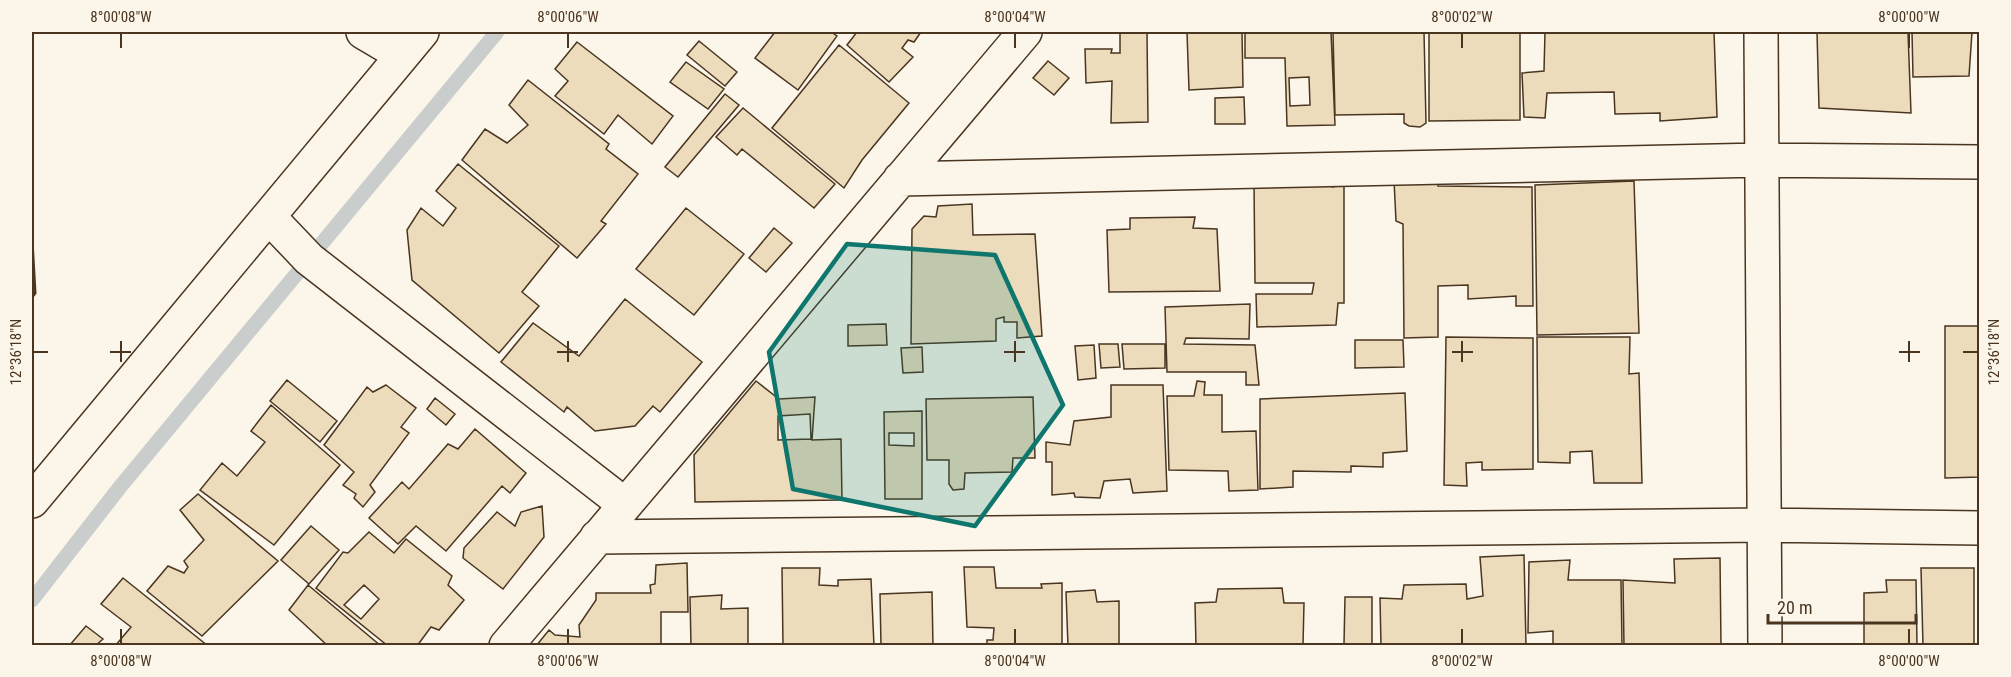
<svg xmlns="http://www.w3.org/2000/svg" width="2011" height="677" font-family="'Roboto Condensed',sans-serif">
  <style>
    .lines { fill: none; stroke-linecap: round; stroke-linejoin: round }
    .stream { stroke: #c9cecd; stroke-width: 15 }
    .building { fill: #ecdcbc; stroke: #4a3520; stroke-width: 1.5; fill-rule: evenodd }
    .minor-casing { stroke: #4a3520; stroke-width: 36 }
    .minor { stroke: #fbf6e9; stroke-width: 33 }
    .wall { stroke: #4a3520; stroke-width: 3 }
    .marked { fill: #0f766e; fill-opacity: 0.2; stroke: #0f766e; stroke-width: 4.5; stroke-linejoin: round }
    .ticks { fill: none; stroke: #4a3520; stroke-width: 2 }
    .neatline { fill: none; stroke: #4a3520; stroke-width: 2 }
    .ticks-label { font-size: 15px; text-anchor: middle; fill: #4a3520 }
  </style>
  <rect width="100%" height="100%" fill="#fbf6e9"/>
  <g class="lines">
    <path class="stream" d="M32,600L120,487L497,32"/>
  </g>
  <path class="building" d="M775,32H831L837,36L798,90L755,58Z
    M857,32H921L914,42L908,40L902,48L913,57L889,82L847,45Z
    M1120,32H1147L1148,122L1111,123L1112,81L1086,83L1085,49H1112L1111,53H1120Z
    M1187,32H1242L1243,87L1189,90Z
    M1245,32H1331L1335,125L1287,126L1285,58H1245ZM1309,77L1310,105L1290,106L1289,78Z
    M1333,32H1424L1426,123L1420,127L1409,126L1404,123V114L1335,115Z
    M1429,32H1520V120L1429,121Z
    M1545,32H1714L1717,117L1660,121V113L1615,114L1614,92L1547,93L1545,118L1524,117L1522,73L1544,71Z
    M1817,32H1908L1911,113L1819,108Z
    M1912,32H1972L1969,76L1913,77Z
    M699,41L737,72L725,86L687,55Z
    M577,42L673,116L652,144L618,115L604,134L555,96L568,81L555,69Z
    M839,45L909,103L862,160L844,188L772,128Z
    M1048,61L1069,78L1054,95L1033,78Z
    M686,62L724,89L708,109L670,82Z
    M528,80L609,144L606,149L638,174L601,221L606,224L577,258L462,160L485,129L507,143L528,125L509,105Z
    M725,94L739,105L678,177L665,167Z
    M1244,97L1245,124H1215V98Z
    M743,108L835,184L814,208L742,149L737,155L716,137Z
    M458,164L559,246L522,292L539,306L499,353L412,280L407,230L421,208L443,226L456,208L436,191Z
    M1437,177L1438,186L1532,187L1533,306H1516V296L1468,299V285L1438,286V337L1404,338L1403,224L1396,221L1394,180Z
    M1293,180L1330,181L1332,187L1344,185V303H1338L1336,325L1257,327L1256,294H1312L1314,283H1255L1254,183L1292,187Z
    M1634,181L1639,333L1537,335L1535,185Z
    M972,204L973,235L1035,234L1042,336L1017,338V322H1004V317L996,319V341L911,344L912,229L924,216L936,217L938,206Z
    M686,208L744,254L694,315L636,269Z
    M1195,217L1193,228L1217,229L1220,291L1109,292L1107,230L1130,229V218Z
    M774,228L792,243L766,272L749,258Z
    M625,299L702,362L660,412L653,406L635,426L595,431L567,407L564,412L501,362L533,323L579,356Z
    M1250,304L1249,339L1186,338L1184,344L1255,345L1259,385H1246V372H1167L1165,307Z
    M886,324L887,345L848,346V325Z
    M1945,326H1980V477L1945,478Z
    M1446,337L1533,338V469L1482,470V462L1466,463L1467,486L1444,485Z
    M1537,337H1630L1629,374L1639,373L1642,483H1594L1592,451L1570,452V463L1538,462Z
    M1355,340H1403L1404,367L1355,368Z
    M1099,344H1118L1120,367L1101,368Z
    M1122,344H1165V368L1124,369Z
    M1094,345L1096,378L1078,380L1075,346Z
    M922,347L923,372L903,373L901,348Z
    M287,380L337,421L320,442L270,401Z
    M756,381L779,399L815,397L812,440L841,439L842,500L695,502L694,455ZM810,414L811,439L778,440V416Z
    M1197,381L1205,382L1204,395H1222V432L1256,431L1258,490L1229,491L1228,471L1169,470L1167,396H1194Z
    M386,385L416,408L401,427L409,433L370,485L375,492L363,507L354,498L356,494L343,485L354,472L324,445L367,387L373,392Z
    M1111,385H1163L1167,491L1133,493L1130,479L1104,481L1100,498L1075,497L1074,493L1052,495V462H1046V442L1070,445L1074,421L1111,417Z
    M1405,393L1407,451L1383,453V467L1351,466V472L1293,471V487L1260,489V399Z
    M1033,397L1035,458H1013L1012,472L965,473L964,489L953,490L949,484V460H927L926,399Z
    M435,398L455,414L446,425L427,409Z
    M271,405L340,465L274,545L200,490L222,463L237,476L265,442L251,431Z
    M922,411V499H885L884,412ZM889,433H914V446L889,445Z
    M475,429L526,473L510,493L502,486L446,551L416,526L398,544L369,518L402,482L409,489L448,444L458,449Z
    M198,494L278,561L202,636L147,591L168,566L184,573L188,567L184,561L204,540L180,510Z
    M542,506L544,537L503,589L463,558L464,548L497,512L515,526L521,512Z
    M311,526L339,550L309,584L281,560Z
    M369,532L394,553L406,539L452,576L448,585L464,600L439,630L431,627L417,646H388L316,588L343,552L348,553ZM364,585L379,599L361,619L344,605Z
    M1524,555L1526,646H1381L1380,598L1402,599L1404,585L1466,584L1467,599L1483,596L1480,557Z
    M1720,558L1721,646H1624L1623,580L1675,583L1674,559Z
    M1570,560L1568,580H1621L1622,646H1553V631L1528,633L1529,562Z
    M687,563L688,612H661V646H536L549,630L555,635L580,637L579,625L596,600V593H651L650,585L655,584L656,565Z
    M964,567H994L996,588H1042L1041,584L1062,583V646H987V640H993L994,628L967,627Z
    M782,568H820L819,585L838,586V580L871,579L874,646H783Z
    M1921,568H1974V646H1923Z
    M123,578L208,646H115L131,627L101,604Z
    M1886,580H1916L1917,646H1864V593L1887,592Z
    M308,585L381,646H328L289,610Z
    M1282,588L1284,603H1304L1303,646H1196L1195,603L1216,602L1218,589Z
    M1095,590L1097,602L1119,601V646H1068L1066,592Z
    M932,592L933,646H881L880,594Z
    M722,595L721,609L748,608V646H691L690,597Z
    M1345,597H1372V644H1344Z
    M86,626L103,639L95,646H69Z"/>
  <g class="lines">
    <defs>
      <path id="minor" d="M363,32L402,55
        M1761,32L1765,646
        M900,179L1761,160L1980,162
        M269,217L309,259L624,504
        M32,501L422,32
        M597,537L1765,525L1980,528
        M506,646L1025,32"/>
    </defs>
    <use href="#minor" class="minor-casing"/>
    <use href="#minor" class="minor"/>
    <path class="wall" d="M32,240L35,293L32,297"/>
  </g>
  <path class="marked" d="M847,244L995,255L1063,405L975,526L793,489L769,352Z"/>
  <path class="ticks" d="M121,33V48M568,33V48M1015,33V48M1462,33V48M1909,33V48M121,341V362M568,341V362M1015,341V362M1462,341V362M1909,341V362M33,352H48M110,352H131M557,352H578M1004,352H1025M1452,352H1473M1899,352H1920M1963,352H1978M121,629V644M568,629V644M1015,629V644M1462,629V644M1909,629V644"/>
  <rect width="2011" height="677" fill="none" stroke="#fbf6e9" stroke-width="66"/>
  <path d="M1768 614v9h148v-9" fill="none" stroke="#4a3520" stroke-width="3"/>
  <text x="1777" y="614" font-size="18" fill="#4a3520" stroke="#fbf6e9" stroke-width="4.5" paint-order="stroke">20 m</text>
  <rect x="33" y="33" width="1945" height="611" class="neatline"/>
  <g class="ticks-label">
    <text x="121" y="22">8°00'08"W</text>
    <text x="568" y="22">8°00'06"W</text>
    <text x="1015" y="22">8°00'04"W</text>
    <text x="1462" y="22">8°00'02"W</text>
    <text x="1909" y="22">8°00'00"W</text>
    <text transform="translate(16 352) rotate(-90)" y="5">12°36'18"N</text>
    <text transform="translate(1994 352) rotate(-90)" y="5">12°36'18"N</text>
    <text x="121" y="666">8°00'08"W</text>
    <text x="568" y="666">8°00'06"W</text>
    <text x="1015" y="666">8°00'04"W</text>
    <text x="1462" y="666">8°00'02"W</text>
    <text x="1909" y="666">8°00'00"W</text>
  </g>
</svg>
